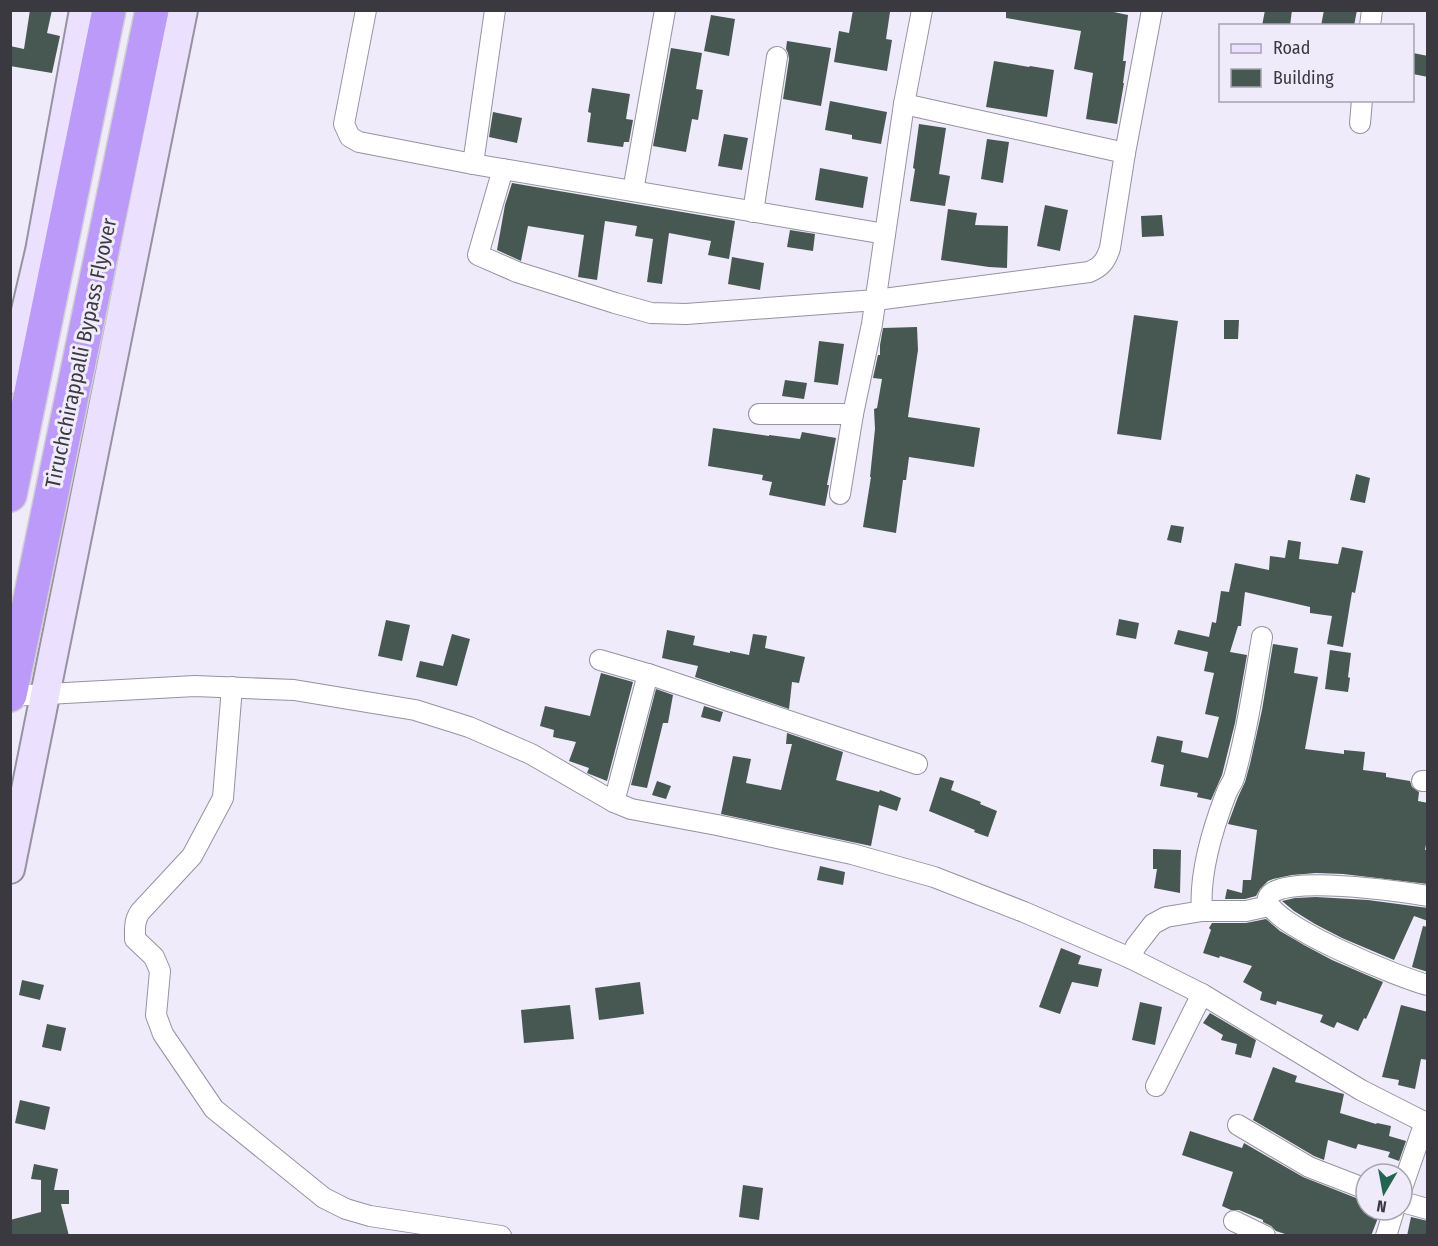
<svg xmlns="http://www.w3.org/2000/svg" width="1438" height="1246" viewBox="0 0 1438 1246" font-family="'Fira Sans Condensed',sans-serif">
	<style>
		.building { fill: #475751 }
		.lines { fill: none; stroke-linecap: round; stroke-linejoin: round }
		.street-casing { stroke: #9692a0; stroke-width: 22 }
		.secondary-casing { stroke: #9692a0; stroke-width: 32 }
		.highway-casing { stroke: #d0cfd1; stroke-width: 36 }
		.street { stroke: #fff; stroke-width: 20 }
		.secondary { stroke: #ebe1fe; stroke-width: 28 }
		.highway { stroke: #bb9afa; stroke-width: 33 }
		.labels { text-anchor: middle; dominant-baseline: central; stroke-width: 6; stroke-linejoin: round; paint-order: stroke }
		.street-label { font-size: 21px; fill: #3b3940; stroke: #efebfb }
	</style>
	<rect width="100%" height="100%" fill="#efebfb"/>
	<g class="building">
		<polygon points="30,10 52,10 47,33 60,36 52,73 10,66 10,46 24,49"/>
		<polygon points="853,10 890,12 886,39 892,40 887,71 834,62 839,31 849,33"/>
		<polygon points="1006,10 1104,10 1128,15 1123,61 1126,61 1123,83 1124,83 1117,124 1086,119 1093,73 1074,69 1081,31 1006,18"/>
		<polygon points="1265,10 1292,10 1290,26 1262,26"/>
		<polygon points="1324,10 1357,10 1354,26 1321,26"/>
		<polygon points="711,15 735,19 729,56 704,51"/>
		<polygon points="787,41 831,48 821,106 783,99 789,59 788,53 786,49"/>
		<polygon points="671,48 702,53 696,89 703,90 698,120 692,119 686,152 653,146"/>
		<polygon points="1413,53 1428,56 1428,77 1413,74"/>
		<polygon points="994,61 1029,67 1030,66 1054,70 1047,117 986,107"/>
		<polygon points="592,88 630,94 626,119 633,120 629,142 624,142 623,147 587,142 591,113 588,112"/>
		<polygon points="830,101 887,112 881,144 852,139 852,135 825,130"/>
		<polygon points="493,112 522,118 517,143 489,137"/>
		<polygon points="919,124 946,128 939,174 950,176 945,206 910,201 915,169 913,168"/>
		<polygon points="724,134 748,138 742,170 718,166"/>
		<polygon points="987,139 1009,142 1003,183 981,179"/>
		<polygon points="820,168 868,177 863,208 815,200"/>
		<polygon points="512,183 735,221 729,259 708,255 711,241 669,233 662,284 647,282 653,239 635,236 637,226 605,221 597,280 578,277 584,235 528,226 521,261 497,250 505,205"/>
		<polygon points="1045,205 1068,210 1060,251 1037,246"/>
		<polygon points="948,209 977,213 975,225 1008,226 1007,268 989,267 941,260"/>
		<polygon points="1162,215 1164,236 1142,237 1141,216"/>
		<polygon points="790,230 815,234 813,251 787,247"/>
		<polygon points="732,257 764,263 760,290 728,284"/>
		<polygon points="1134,315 1178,321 1161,440 1117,434"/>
		<polygon points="1224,320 1239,320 1238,339 1224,339"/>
		<polygon points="917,327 918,350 908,417 980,428 974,467 909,457 906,480 903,480 896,533 863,527 871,477 870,477 875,429 874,409 877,408 882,379 873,378 878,355 880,355 880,345 883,328"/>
		<polygon points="819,341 844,344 838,385 814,382"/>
		<polygon points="785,380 807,383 804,399 782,396"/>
		<polygon points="713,428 769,436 769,435 800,439 802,432 836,438 827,485 829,485 825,506 769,495 772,482 762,480 763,475 708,466"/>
		<polygon points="1356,474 1370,478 1365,503 1350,500"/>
		<polygon points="1171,525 1184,527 1181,543 1167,540"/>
		<polygon points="1288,540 1301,542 1299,559 1338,564 1342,547 1363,551 1355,593 1352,592 1343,647 1327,644 1332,616 1310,613 1310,607 1245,592 1241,626 1238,626 1230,652 1247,655 1235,723 1222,775 1211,800 1197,797 1198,793 1160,786 1164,765 1151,762 1157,736 1183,741 1181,752 1208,758 1219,717 1205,714 1214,673 1204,671 1208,652 1174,644 1178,630 1209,637 1212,622 1216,623 1221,591 1229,592 1235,563 1269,570 1270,556 1285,558"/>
		<polygon points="1119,619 1139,623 1136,639 1116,635"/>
		<polygon points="386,620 410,625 402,661 378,656"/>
		<polygon points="667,630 695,636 693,645 730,653 730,651 749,655 753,634 767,636 765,648 805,657 799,683 792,682 789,709 695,677 698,666 662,658"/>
		<polygon points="452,634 470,639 457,686 416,677 420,661 443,666"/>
		<polygon points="1273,644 1298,648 1294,673 1318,677 1305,749 1344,754 1344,750 1365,752 1363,770 1386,773 1386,777 1410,781 1412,787 1419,792 1418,801 1428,803 1428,834 1425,850 1428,850 1428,884 1343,874 1316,873 1292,875 1273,879 1268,881 1260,889 1256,896 1245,899 1225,899 1227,889 1242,893 1243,880 1251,880 1257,830 1228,824 1238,797 1245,782 1250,764 1262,710"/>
		<polygon points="1330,650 1351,653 1348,677 1350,678 1348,692 1325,689"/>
		<polygon points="601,673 633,682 607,781 587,773 589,768 569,761 576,742 553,737 554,730 540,726 545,706 590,716"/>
		<polygon points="656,689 673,695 668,723 663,723 647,788 631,785"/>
		<polygon points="704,706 723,712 720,722 701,717"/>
		<polygon points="787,733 843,752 836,780 879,792 880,790 901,798 897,811 879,805 871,846 721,814 733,756 751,759 746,783 781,790 792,744 786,744"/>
		<polygon points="940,777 954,781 951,790 981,802 980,804 997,811 988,837 974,832 975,830 929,811"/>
		<polygon points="657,781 671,786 666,799 652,795"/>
		<polygon points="1153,849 1181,850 1180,893 1154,888 1157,869 1153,869"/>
		<polygon points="820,866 845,872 843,885 817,880"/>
		<polygon points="1316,897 1368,900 1428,908 1428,921 1414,916 1394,960 1342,938 1315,924 1294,911 1282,901 1295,898"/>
		<polygon points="1266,919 1280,931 1304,945 1332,960 1383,982 1366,1019 1364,1018 1358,1031 1337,1022 1334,1028 1320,1022 1323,1015 1277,1001 1276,1005 1260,1000 1262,992 1243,982 1252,966 1220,956 1219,958 1203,953 1211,930 1209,928 1212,923 1246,923"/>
		<polygon points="1423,926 1428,927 1428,972 1412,967"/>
		<polygon points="1061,948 1081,956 1078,964 1102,969 1098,987 1072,982 1060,1014 1039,1007"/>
		<polygon points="22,980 44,985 40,1000 19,995"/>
		<polygon points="640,982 644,1014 599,1020 595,988"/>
		<polygon points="1140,1002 1162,1007 1155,1045 1132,1040"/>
		<polygon points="570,1005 574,1039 524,1043 521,1010"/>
		<polygon points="1401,1005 1428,1012 1428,1060 1421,1059 1415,1089 1398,1085 1399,1080 1382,1077"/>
		<polygon points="1210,1013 1256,1040 1251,1058 1235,1054 1237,1044 1221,1040 1223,1035 1203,1023"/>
		<polygon points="47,1024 66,1028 61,1051 42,1047"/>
		<polygon points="1273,1067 1297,1076 1295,1082 1344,1094 1340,1113 1376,1124 1377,1123 1391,1126 1389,1136 1406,1141 1399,1161 1388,1157 1390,1152 1358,1144 1356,1149 1328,1140 1324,1160 1314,1156 1253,1120"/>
		<polygon points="20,1100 50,1107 45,1130 15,1123"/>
		<polygon points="1190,1131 1242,1148 1244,1143 1303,1177 1356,1198 1366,1205 1366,1210 1381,1210 1371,1236 1291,1236 1276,1231 1271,1226 1263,1222 1263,1220 1239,1210 1231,1210 1222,1206 1233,1172 1182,1155"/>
		<polygon points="34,1164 58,1169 54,1190 69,1190 69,1204 61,1204 69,1236 10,1236 10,1220 41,1212 41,1180 31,1179"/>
		<polygon points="743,1185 763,1188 759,1220 739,1217"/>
		<polygon points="1411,1217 1428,1221 1428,1236 1407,1236"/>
	</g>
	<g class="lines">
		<defs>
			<g id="street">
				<polyline points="366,10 344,124 350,137 359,142 473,164 885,234"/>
				<polyline points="1370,26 1372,10"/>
				<polyline points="904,104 1125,153"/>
				<polyline points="1360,123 1362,100"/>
				<polyline points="473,164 495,10"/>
				<path d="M503 169 478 255 517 272 615 303 651 313 686 314 876 300 1089 272C1101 267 1106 261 1110 248L1125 153 1152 10"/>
				<polyline points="633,191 665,10"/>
				<polyline points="753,212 777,57"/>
				<polyline points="759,414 853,414"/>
				<polyline points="840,494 853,414 872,324 904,104 922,10"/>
				<polyline points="600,660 648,674 917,764"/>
				<path d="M232 687 223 798 192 856 140 912C134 921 135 929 135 939L154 957 160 971 156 1015 163 1034 214 1109 324 1198 346 1209 370 1216 501 1236"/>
				<polyline points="10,696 195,686 294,690 415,710 469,727 531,754 614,802 631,809 717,825 852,854 934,877 1024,912 1130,958 1202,994 1361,1090 1428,1124"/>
				<polyline points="1422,781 1428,781"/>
				<polyline points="614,802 648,674"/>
				<path d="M1428 896C1406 892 1275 873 1268 898 1261 922 1405 980 1428 985"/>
				<path d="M1202 911C1199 875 1213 828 1226 794 1228 788 1232 784 1234 778 1247 732 1254 684 1262 637"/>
				<polyline points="1130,958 1136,946 1153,924 1166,917 1202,911 1246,911 1269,906"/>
				<polyline points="1156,1086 1202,994"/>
				<polyline points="1238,1125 1309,1167 1366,1189"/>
				<polyline points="1402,1188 1425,1122"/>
				<polyline points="1402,1202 1428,1209"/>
				<polyline points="1234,1221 1265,1236"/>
				<polyline points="1386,1236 1394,1210"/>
			</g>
			<g id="secondary">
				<polyline points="10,379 40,251 84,10"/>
				<polyline points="10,869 183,10"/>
			</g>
			<g id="highway">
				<polyline points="10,495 109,10"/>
				<polyline points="10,695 152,10"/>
			</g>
		</defs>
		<use href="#street" class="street-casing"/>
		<use href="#secondary" class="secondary-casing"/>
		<use href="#highway" class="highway-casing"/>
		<use href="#street" class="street"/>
		<use href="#secondary" class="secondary"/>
		<use href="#highway" class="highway"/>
	</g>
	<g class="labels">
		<g class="street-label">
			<text transform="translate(81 353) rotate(-78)">Tiruchchirappalli Bypass Flyover</text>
		</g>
	</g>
	<rect width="1438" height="1246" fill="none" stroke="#3b3940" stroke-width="24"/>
	<rect x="1219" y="24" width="195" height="78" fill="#efebfb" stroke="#a7a4b0" stroke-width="1.5"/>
	<rect x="1231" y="44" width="30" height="9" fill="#ebe1fe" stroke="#a7a4b0" stroke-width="1.5"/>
	<text x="1273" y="54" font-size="18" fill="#3b3940">Road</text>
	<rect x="1231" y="69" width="30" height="18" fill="#475751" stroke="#a7a4b0" stroke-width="1.5"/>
	<text x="1273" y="84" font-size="18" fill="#3b3940">Building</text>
	<g transform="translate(1384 1192) rotate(190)"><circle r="28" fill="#efebfb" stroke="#a7a4b0" stroke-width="1.5"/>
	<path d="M0-4.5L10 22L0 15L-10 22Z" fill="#246451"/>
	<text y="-9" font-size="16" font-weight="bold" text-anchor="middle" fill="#3b3940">N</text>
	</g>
</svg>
